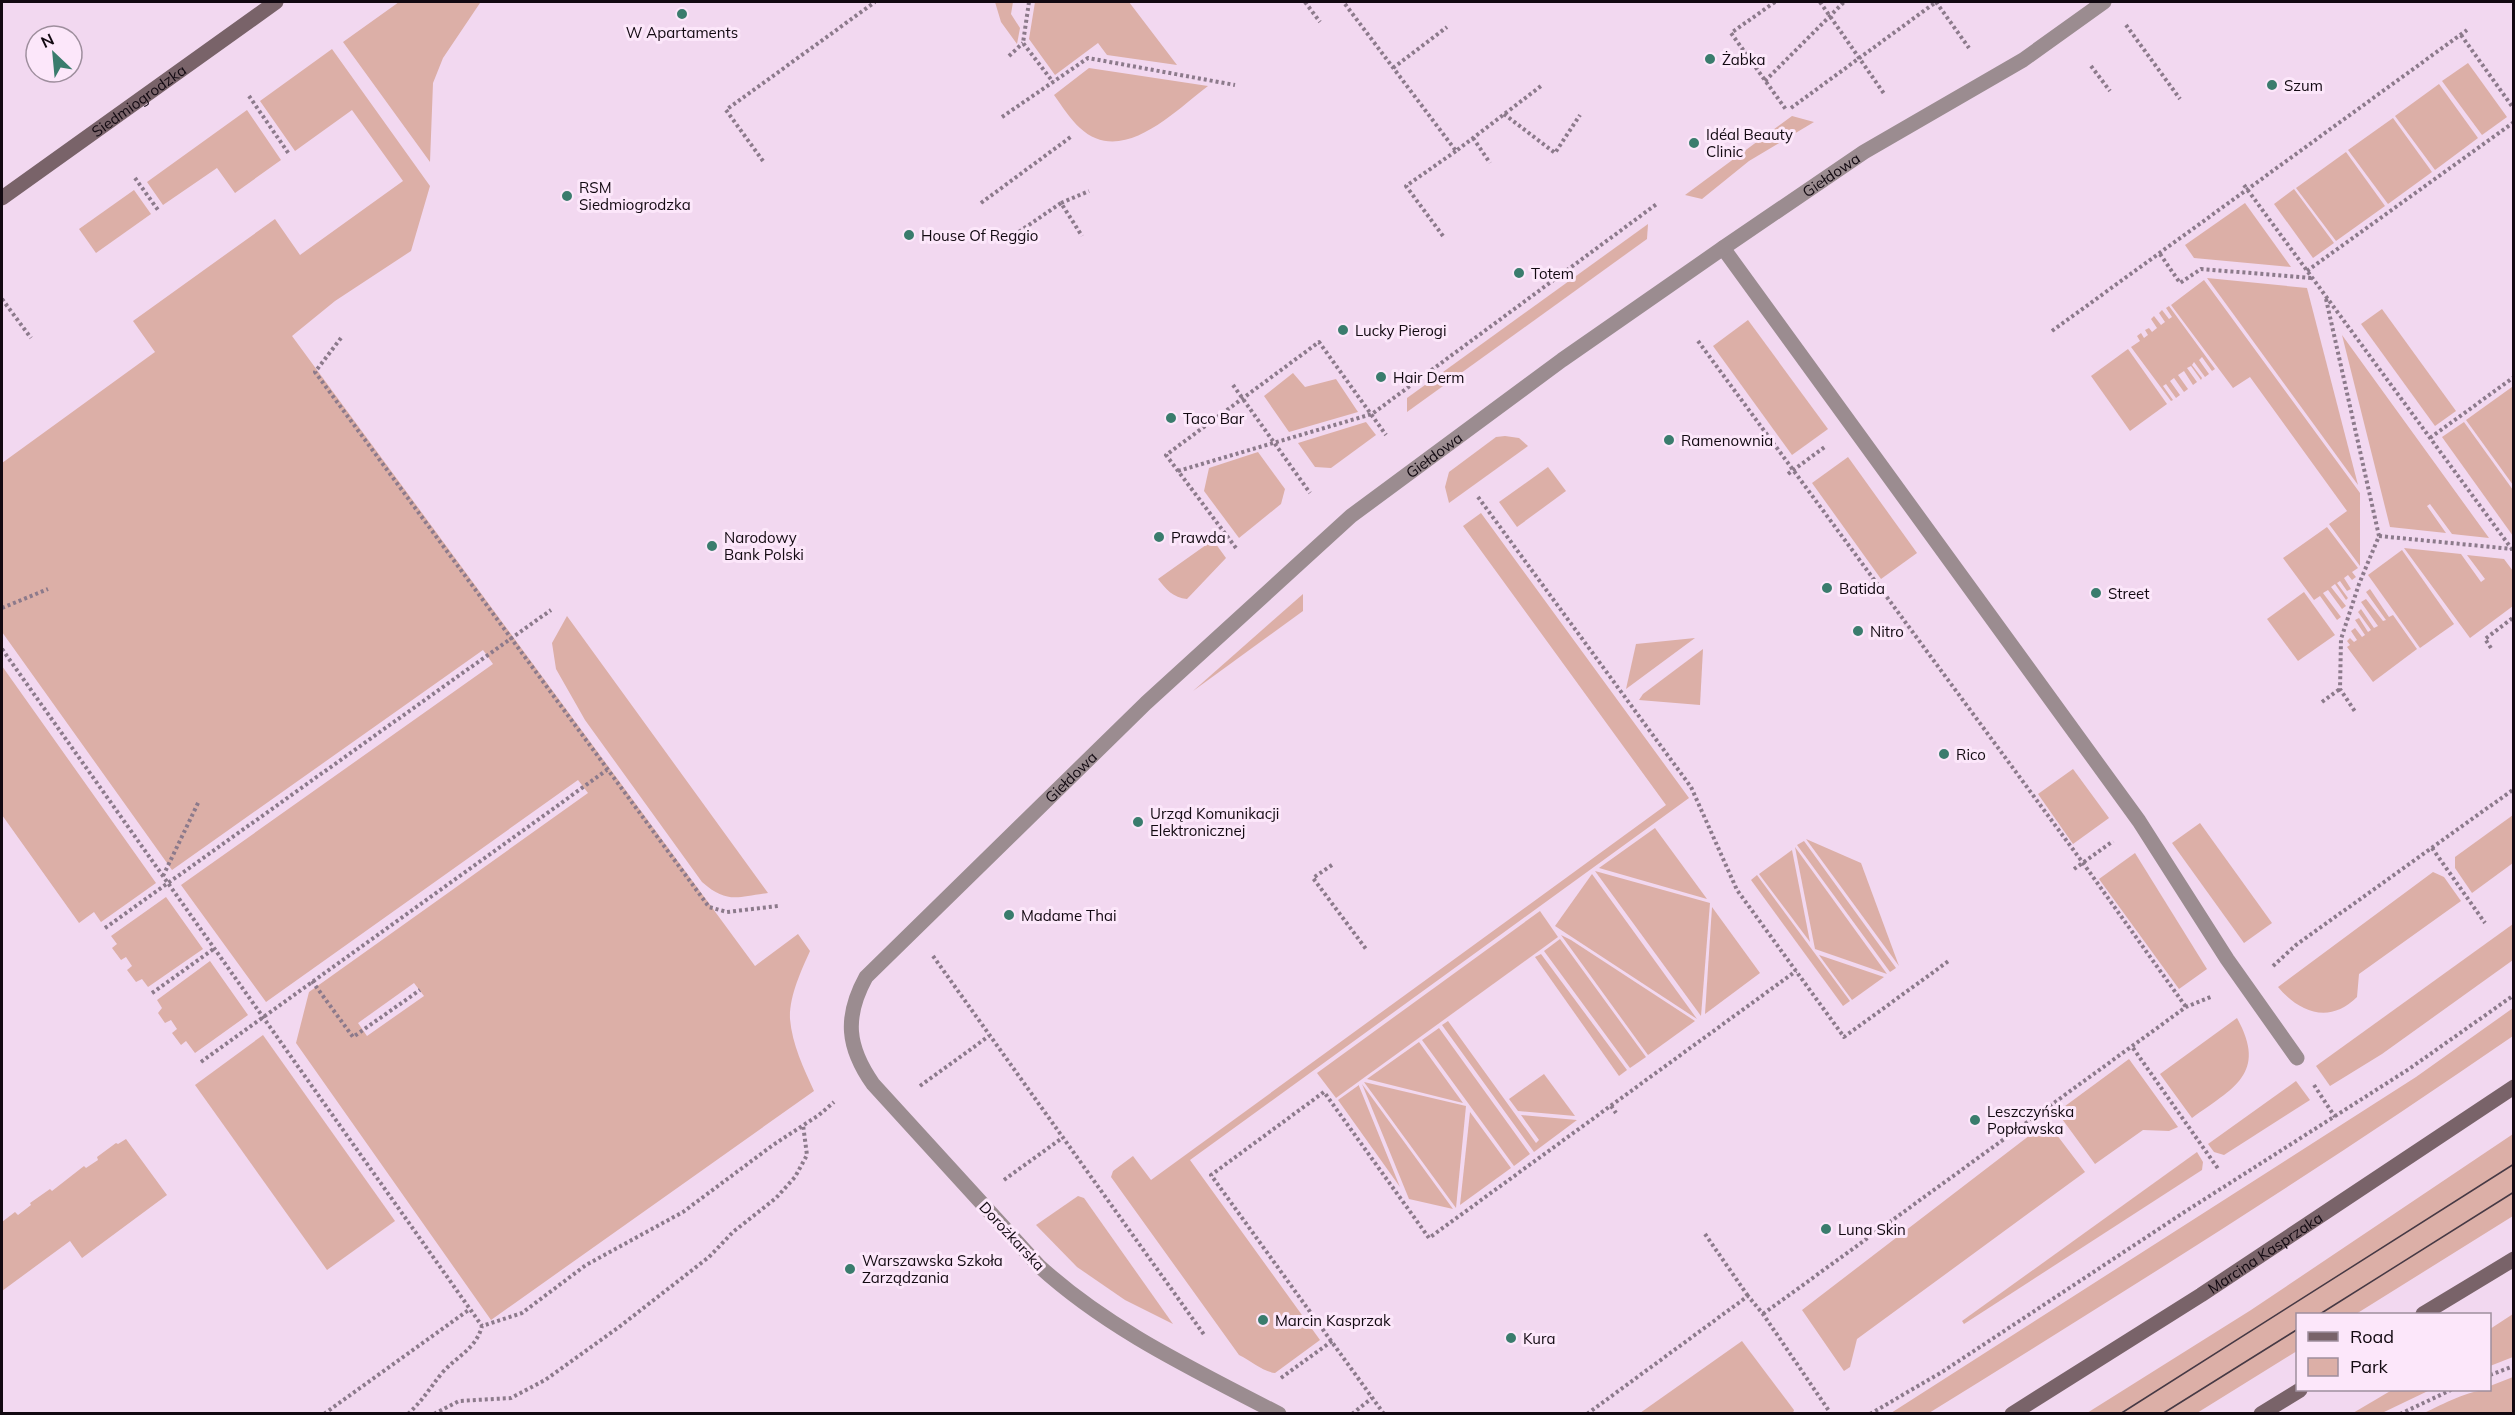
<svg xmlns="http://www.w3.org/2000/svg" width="2515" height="1415" viewBox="0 0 2515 1415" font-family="Mulish,sans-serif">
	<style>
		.green { fill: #dcafa7; fill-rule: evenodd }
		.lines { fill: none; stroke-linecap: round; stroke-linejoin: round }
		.path { stroke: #8c7a8b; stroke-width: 4; stroke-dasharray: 3 3; stroke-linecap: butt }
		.street { stroke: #9b8c90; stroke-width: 15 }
		.secondary { stroke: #796369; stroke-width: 15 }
		.tram { stroke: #463944; stroke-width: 1.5 }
		.poi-dot { fill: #3a7c6d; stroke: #fce7fa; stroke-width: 2 }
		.labels { text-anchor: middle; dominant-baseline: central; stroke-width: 6; stroke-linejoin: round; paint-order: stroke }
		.poi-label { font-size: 15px; fill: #120911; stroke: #fce7fa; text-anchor: start }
		.street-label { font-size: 15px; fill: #120911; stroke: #fce7fa }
	</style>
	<rect width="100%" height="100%" fill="#f2d8f0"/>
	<g class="green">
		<polygon points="399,2 480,3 443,58 433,83 430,162 343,42"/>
		<polygon points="995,2 1013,2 1011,14 1020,28 1017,44 1001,22"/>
		<polygon points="1035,2 1129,2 1177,65 1107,55 1098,43 1055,75 1029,39"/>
		<path d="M332 49 430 186 411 251 335 301 292 336 755 966 798 934 810 951C801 971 789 997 790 1019 792 1044 804 1069 814 1091L491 1320 296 1043 309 992 588 793 578 780 266 1002 181 885 493 664 483 650 172 870 2 632V463L155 352 133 321 275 219 300 255 403 181 352 110 295 151 260 101ZM414 983 424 996 367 1036 358 1023Z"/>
		<polygon points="2468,63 2507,117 2482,135 2442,81"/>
		<path d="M1089 68 1208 86C1175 111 1122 167 1080 128 1070 119 1062 106 1054 95Z"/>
		<polygon points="2439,84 2478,138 2435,170 2395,116"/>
		<polygon points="247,110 281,160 235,193 217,168 163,205 147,182"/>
		<polygon points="1792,116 1814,122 1749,161 1702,199 1685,195"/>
		<polygon points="2393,118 2432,172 2388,204 2348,150"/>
		<polygon points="2346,152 2385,206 2336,241 2296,188"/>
		<polygon points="2294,189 2334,243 2313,258 2274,204"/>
		<polygon points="134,190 151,214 96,253 79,229"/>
		<polygon points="2245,203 2291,267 2194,258 2185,245"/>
		<polygon points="1648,224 1647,239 1407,412 1407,398"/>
		<polygon points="2207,278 2307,288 2358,485"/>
		<polygon points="2204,280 2360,493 2360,566 2329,524 2347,511 2250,377 2233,388 2171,305"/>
		<polygon points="2169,306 2215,369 2212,371 2202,357 2199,360 2209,374 2205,377 2194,362 2192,365 2202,378 2201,380 2191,366 2187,368 2197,382 2193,385 2184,371 2178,375 2188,389 2184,392 2174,378 2170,381 2180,395 2176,398 2166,384 2163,386 2173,400 2171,401 2131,347 2140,341 2137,336 2141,333 2144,338 2148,335 2145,330 2149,328 2152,332 2157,328 2151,319 2154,316 2161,325 2165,322 2159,313 2162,310 2169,319 2172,317 2166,308"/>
		<polygon points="2382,309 2456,411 2435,426 2361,324"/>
		<polygon points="1748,320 1828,429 1792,455 1713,346"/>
		<polygon points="2342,335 2489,538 2452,534 2430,504 2427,506 2446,533 2390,527"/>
		<polygon points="2128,349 2167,404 2130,431 2091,376"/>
		<polygon points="1293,373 1305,387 1336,379 1358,412 1289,432 1264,396"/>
		<polygon points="2512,387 2514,388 2513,485 2466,420"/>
		<polygon points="1366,422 1376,435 1331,468 1315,467 1298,443"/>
		<polygon points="2464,422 2513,490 2513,536 2442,437"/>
		<polygon points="1505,436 1519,438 1528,446 1449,503 1445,487 1449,472 1496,437"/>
		<polygon points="1258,452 1285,489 1281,504 1239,538 1204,491 1209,468"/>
		<polygon points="1848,457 1917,553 1881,579 1812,483"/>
		<polygon points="1548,467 1566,491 1517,527 1499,502"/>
		<path d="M1481 513 1689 798 1190 1160 1320 1340 1275 1373C1261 1371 1252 1361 1239 1355L1111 1177 1113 1171 1133 1156 1151 1180 1666 805 1463 526Z"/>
		<polygon points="2327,527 2358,568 2352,572 2356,577 2352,580 2348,575 2344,578 2351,589 2347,591 2340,581 2337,583 2348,598 2346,600 2335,584 2331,587 2346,606 2342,609 2328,590 2323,593 2341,617 2337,620 2320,596 2314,600 2283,558"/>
		<path d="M1213 540 1226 558 1187 599C1173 598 1166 589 1158 579Z"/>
		<polygon points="2404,548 2461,554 2481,582 2485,579 2467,555 2504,559 2513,571 2513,606 2470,638"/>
		<polygon points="2402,550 2454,624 2420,648 2368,575"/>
		<polygon points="2370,589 2389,617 2393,615 2417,649 2373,682 2347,647 2350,645 2347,641 2350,638 2354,642 2357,640 2351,631 2355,628 2362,637 2365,635 2355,620 2359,618 2368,632 2371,630 2358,612 2361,609 2374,628 2378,626 2361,602 2366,599 2383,621 2386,620 2366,592"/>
		<polygon points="2304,592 2335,635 2298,661 2267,619"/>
		<polygon points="1303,594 1303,611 1193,691"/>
		<path d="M567 616 768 893C737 897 727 904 702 882L585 720 556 669 552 643Z"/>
		<polygon points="1695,638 1626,689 1636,644"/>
		<polygon points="1703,649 1700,705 1639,700 1643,694"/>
		<polygon points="2,666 156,883 101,922 94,912 79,923 2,815"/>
		<polygon points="2073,769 2109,818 2073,844 2038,794"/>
		<polygon points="2513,815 2513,863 2472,893 2455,868 2455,857"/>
		<polygon points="2200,823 2272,923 2244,943 2172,843"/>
		<polygon points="1655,828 1707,899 1599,868"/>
		<polygon points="1806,839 1861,863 1899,966"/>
		<polygon points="1804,841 1896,968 1890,972 1797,845"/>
		<polygon points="1795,847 1887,974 1815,949"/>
		<polygon points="1792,850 1810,942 1759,874"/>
		<polygon points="2135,853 2207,969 2179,989 2099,879"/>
		<polygon points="1595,871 1710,903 1701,1016"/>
		<path d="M2433 872 2444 877 2461 901 2359 974 2357 997C2330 1024 2300 1013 2278 987Z"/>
		<polygon points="1592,874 1697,1019 1555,926"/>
		<polygon points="1757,875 1850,1001 1843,1006 1751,880"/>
		<polygon points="166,897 203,949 148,987 142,979 136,982 127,970 132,966 126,957 121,960 112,948 117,944 111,936"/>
		<polygon points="1712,907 1760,973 1705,1014"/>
		<polygon points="1540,911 1558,937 1336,1098 1317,1073"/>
		<polygon points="2513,924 2513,960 2382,1054 2330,1086 2316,1066"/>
		<polygon points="1561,935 1571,940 1695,1021 1648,1055"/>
		<polygon points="1560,939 1646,1057 1630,1068 1544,951"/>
		<polygon points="1541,954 1627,1070 1619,1076 1535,957"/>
		<polygon points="1819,955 1884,977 1852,1000"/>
		<polygon points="210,961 248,1015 195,1053 186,1041 181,1045 172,1033 177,1029 171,1020 165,1023 158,1013 162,1008 157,1000"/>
		<path d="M2513 1008V1036C2322 1168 2126 1291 1929 1413H1891L2416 1077Z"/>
		<path d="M2237 1018C2268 1074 2233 1088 2192 1118L2160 1074Z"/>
		<polygon points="1448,1021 1536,1143 1539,1140 1521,1115 1577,1120 1534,1152 1442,1025"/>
		<polygon points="1439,1028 1530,1154 1514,1166 1422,1040"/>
		<polygon points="263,1035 395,1221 327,1270 195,1085"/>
		<polygon points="1419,1042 1463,1103 1367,1079"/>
		<polygon points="2129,1059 2178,1127 2169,1131 2143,1130 2095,1164 2057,1112"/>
		<polygon points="1544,1074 1575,1116 1518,1111 1509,1099"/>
		<polygon points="2296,1081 2310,1100 2224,1155 2214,1152 2208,1144"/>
		<polygon points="1364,1082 1466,1106 1456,1208"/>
		<polygon points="1362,1084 1453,1209 1409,1199"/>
		<polygon points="1359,1085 1359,1086 1400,1187 1338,1100"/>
		<polygon points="1470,1112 1511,1168 1460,1205"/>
		<polygon points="2047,1122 2085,1172 1857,1339 1850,1367 1844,1371 1802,1310"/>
		<polygon points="2513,1134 2513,1216 2356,1314 2298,1314 2297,1351 2197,1413 2087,1413 2251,1310"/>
		<polygon points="126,1139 167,1195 82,1258 70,1241 2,1291 2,1222 15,1212 18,1215 31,1205 30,1203 50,1189 52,1191 84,1166 86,1168 98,1160 97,1157 116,1143 118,1144"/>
		<polygon points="2197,1152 2203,1162 2202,1170 1964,1324 1962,1321"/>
		<polygon points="1078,1196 1084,1198 1173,1324 1125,1300 1077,1267 1036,1225"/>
		<polygon points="2513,1314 2513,1357 2490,1366 2490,1329"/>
		<polygon points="1742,1341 1794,1410 1793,1413 1640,1413"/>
		<path d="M2513 1377V1412L2510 1413H2424C2444 1404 2467 1390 2490 1390V1386Z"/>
		<polygon points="2392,1390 2430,1390 2382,1413 2353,1413"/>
	</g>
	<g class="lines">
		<g class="path">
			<polyline points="1029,2 1023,43 1053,82"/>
			<polyline points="1305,2 1320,22"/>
			<polyline points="1775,2 1731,33 1787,111"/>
			<polyline points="1820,2 1885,95"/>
			<polyline points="1936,2 1969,48"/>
			<polyline points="1345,4 1456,151 1541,86"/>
			<polyline points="2126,25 2180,99"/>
			<polyline points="2461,35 2514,109"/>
			<polyline points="1009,56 1023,43"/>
			<polyline points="2091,66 2110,91"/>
			<polyline points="1393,68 1447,27"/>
			<polyline points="1765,81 1844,2"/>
			<polyline points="249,96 289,154"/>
			<polyline points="1791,108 1936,2"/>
			<polyline points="1504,114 1555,153 1580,115"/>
			<polyline points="1002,117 1088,58 1235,85"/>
			<polyline points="1473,138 1490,163"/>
			<polyline points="763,161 726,110 875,2"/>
			<polyline points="135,178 158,210"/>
			<polyline points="2244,185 2514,552"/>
			<polyline points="981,203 1072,136"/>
			<polyline points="1061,203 1089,191"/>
			<polyline points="1443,236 1406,186 1456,151"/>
			<polyline points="1004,242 1061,203 1082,236"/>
			<polyline points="2160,254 2180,283 2201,269 2312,278"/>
			<polyline points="2307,271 2514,122"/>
			<polyline points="2,299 31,338"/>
			<polyline points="2326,299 2379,536 2359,584 2341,639 2340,689 2356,713"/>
			<polyline points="2052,331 2467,30"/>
			<polyline points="341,338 315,372 709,907 727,912 778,906"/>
			<polyline points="1698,341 2083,863 2186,1007"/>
			<polyline points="1233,385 1310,493"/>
			<polyline points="2430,438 2514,377"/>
			<polyline points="1178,471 1372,414 1658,203"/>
			<polyline points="1788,474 1826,446"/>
			<polyline points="1478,497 1691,787 1737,890 1844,1037 1950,960"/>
			<polyline points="2379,536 2512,549"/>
			<polyline points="1236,548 1166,455 1319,342 1386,435"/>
			<polyline points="2,608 48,589"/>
			<polyline points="2491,648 2485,639 2514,617"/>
			<polyline points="2,649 482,1326"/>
			<polyline points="2322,702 2340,689"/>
			<polyline points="2432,848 2485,923"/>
			<polyline points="1332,865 1313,878 1366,949"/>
			<polyline points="2074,869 2113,841"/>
			<polyline points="163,876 199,801"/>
			<polyline points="105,928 551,610"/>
			<polyline points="933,956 1205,1336"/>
			<polyline points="2273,966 2296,945 2514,789"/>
			<polyline points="312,981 353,1037 420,990"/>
			<polyline points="152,993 215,948"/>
			<polyline points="2133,1048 2219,1170"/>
			<polyline points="201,1062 607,770"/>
			<polyline points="2314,1085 2335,1117"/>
			<polyline points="920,1086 989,1036"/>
			<polyline points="1611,1106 1616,1113"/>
			<polyline points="1004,1180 1062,1138"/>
			<polyline points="1705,1234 1748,1296"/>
			<polyline points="1763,1314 2186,1007 2213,996"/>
			<polyline points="2490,1375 2514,1366"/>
			<polyline points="1281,1378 1332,1341"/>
			<polyline points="324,1414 470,1309"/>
			<path d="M408 1414C424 1399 429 1389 442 1373 457 1356 476 1349 482 1326L522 1313 586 1265 683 1212 773 1145 819 1115 834 1102"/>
			<polyline points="434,1414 459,1401 511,1398 545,1380 619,1327 709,1257 733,1232 776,1198 795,1177 807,1155 803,1125"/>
			<polyline points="1352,1414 1372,1398"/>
			<polyline points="1384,1414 1211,1175 1324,1092 1429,1238 1796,971"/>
			<polyline points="1587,1414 1748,1296 1763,1314 1829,1411"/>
			<polyline points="1870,1414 1942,1372 2186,1211 2409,1069 2514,995"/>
			<polyline points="2400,1414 2451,1390"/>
		</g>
		<g class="street">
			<polyline points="1723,248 2139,821 2227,959 2297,1058"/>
			<path id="s1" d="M1279 1414C1195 1370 1109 1330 1039 1266L873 1084C847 1047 844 1017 866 977L1146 703 1351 516 1562 360 1723 248 1864 152 2023 60 2104 2"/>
		</g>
		<g class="secondary">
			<path id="s2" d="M2 198 276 2"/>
			<polyline points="2423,1314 2514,1259"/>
			<path id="s3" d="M2012 1414 2201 1295 2514 1087"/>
			<polyline points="2261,1414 2300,1390"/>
		</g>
		<g class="tram">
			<polyline points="2320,1314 2514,1192"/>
			<polyline points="2120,1414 2514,1164"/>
			<polyline points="2162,1414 2298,1329"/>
		</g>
	</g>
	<g class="poi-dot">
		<circle cx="682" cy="14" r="6"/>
		<circle cx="1710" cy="59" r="6"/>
		<circle cx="2272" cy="85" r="6"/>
		<circle cx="1694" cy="143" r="6"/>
		<circle cx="567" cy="196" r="6"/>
		<circle cx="909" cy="235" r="6"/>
		<circle cx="1519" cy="273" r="6"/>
		<circle cx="1343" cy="330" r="6"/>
		<circle cx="1381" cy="377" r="6"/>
		<circle cx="1171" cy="418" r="6"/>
		<circle cx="1669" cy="440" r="6"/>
		<circle cx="1159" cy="537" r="6"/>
		<circle cx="712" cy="546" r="6"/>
		<circle cx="1827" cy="588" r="6"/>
		<circle cx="2096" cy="593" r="6"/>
		<circle cx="1858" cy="631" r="6"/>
		<circle cx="1944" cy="754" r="6"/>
		<circle cx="1138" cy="822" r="6"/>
		<circle cx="1009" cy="915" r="6"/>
		<circle cx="1975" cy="1120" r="6"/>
		<circle cx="1826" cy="1229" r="6"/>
		<circle cx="850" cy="1269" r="6"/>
		<circle cx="1263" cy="1320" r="6"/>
		<circle cx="1511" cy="1338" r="6"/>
	</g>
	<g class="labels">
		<g class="poi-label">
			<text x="682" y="32" text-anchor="middle">W Apartaments</text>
			<text x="1722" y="59">Żabka</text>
			<text x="2284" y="85">Szum</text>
			<text x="1706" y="134">Idéal Beauty<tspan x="1706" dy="17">Clinic</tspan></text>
			<text x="579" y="187">RSM<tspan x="579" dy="17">Siedmiogrodzka</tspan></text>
			<text x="921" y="235">House Of Reggio</text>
			<text x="1531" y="273">Totem</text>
			<text x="1355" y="330">Lucky Pierogi</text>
			<text x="1393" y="377">Hair Derm</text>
			<text x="1183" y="418">Taco Bar</text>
			<text x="1681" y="440">Ramenownia</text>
			<text x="724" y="537">Narodowy<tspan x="724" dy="17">Bank Polski</tspan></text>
			<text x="1171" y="537">Prawda</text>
			<text x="1839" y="588">Batida</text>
			<text x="2108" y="593">Street</text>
			<text x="1870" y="631">Nitro</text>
			<text x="1956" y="754">Rico</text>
			<text x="1150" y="813">Urząd Komunikacji<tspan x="1150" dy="17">Elektronicznej</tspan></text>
			<text x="1021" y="915">Madame Thai</text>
			<text x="1987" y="1111">Leszczyńska<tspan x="1987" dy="17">Popławska</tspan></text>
			<text x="1838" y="1229">Luna Skin</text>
			<text x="862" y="1260">Warszawska Szkoła<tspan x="862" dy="17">Zarządzania</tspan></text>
			<text x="1275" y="1320">Marcin Kasprzak</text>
			<text x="1523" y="1338">Kura</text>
		</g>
		<g class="street-label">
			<text stroke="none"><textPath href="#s2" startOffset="168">Siedmiogrodzka</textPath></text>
			<text stroke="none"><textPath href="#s1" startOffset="1902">Giełdowa</textPath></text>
			<text stroke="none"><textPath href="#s1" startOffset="1416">Giełdowa</textPath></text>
			<text stroke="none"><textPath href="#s1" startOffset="930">Giełdowa</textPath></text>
			<text transform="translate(1012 1236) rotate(47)">Dorożkarska</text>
			<text stroke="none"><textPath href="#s3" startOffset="300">Marcina Kasprzaka</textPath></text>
		</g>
	</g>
	<rect width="2515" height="1415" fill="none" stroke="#120911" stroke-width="6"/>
	<rect x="2296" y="1313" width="195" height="78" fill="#fce7fa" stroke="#9e8e9d" stroke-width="1.5"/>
	<rect x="2308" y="1332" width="30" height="9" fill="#796369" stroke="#9e8e9d" stroke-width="1.5"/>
	<text x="2350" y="1343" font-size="18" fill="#120911">Road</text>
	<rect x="2308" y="1358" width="30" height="18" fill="#dcafa7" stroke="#9e8e9d" stroke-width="1.5"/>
	<text x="2350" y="1373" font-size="18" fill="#120911">Park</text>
	<g transform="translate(54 54) rotate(334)"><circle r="28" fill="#fce7fa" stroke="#9e8e9d" stroke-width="1.5"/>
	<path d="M0-4.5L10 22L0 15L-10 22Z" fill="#3a7c6d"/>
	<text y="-9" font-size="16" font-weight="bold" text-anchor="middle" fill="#120911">N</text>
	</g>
</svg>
